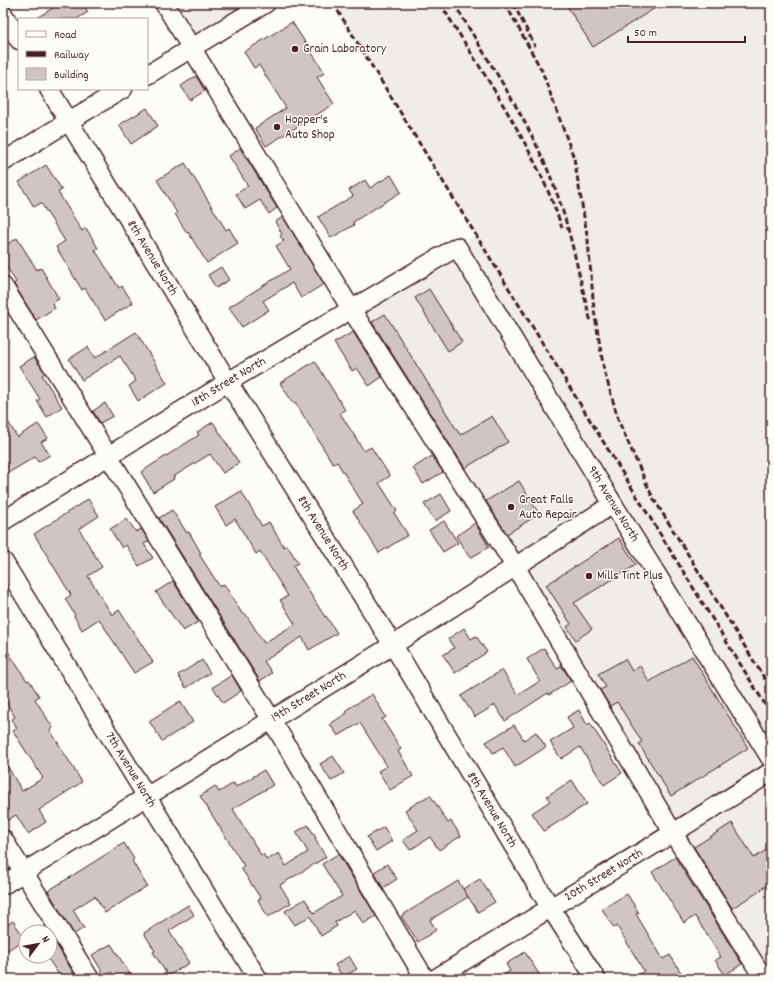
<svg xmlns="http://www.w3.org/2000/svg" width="774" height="982" viewBox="0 0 774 982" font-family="Dekko,sans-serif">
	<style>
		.built { fill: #f0ece8 }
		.building { fill: #d0c5c4; stroke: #4a1f2b }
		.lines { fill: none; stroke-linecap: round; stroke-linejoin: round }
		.minor-casing { stroke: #4a1f2b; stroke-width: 21 }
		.minor { stroke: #fdfcf7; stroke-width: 18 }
		.rail { stroke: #4a1f2b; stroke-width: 3; stroke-dasharray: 6 3; stroke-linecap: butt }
		.poi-dot { fill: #4a1f2b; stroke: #fdfcf7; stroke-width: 1.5 }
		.labels { text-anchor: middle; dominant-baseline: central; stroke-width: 3; stroke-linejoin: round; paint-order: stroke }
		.poi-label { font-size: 13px; fill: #4a1f2b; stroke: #fdfcf7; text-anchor: start }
		.street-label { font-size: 13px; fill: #4a1f2b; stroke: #fdfcf7 }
	</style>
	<rect width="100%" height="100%" fill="#fdfcf7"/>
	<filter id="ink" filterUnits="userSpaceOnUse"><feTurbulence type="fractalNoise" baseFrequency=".025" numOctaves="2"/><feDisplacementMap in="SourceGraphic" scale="8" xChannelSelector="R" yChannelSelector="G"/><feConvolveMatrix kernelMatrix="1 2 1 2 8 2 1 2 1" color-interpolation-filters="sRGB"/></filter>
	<g filter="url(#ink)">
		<g class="built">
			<polygon points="164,3 266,3 192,49"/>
			<polygon points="333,3 771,3 771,979 351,309 476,235"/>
		</g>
		<g class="building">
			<polygon points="61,3 82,3 88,12 77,19 35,19"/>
			<polygon points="565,3 663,3 593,47"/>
			<polygon points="292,22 325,73 317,77 334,104 266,146 255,128 286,108 259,65 254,68 244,52"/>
			<polygon points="196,76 205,91 190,100 181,86"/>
			<polygon points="147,108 158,126 131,144 119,125"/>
			<polygon points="240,148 277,208 269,214 260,200 245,209 236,194 248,186 229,156"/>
			<polygon points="185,163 226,230 229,228 238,243 207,263 188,232 187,233 175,214 177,213 157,180"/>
			<polygon points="46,165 62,190 58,192 82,231 86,228 98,248 95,250 119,288 122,286 133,303 105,320 85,288 82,290 56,247 65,241 41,203 34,207 19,182"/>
			<polygon points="391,175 401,192 353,222 354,225 331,238 318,217 353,196 349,190 365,180 370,188"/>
			<polygon points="283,217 324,284 301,298 292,283 263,301 269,310 242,327 229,307 290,269 276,246 284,241 280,236 282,234 275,222"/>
			<polygon points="17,238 37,270 41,268 59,299 52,303 55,308 36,320 14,284 16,282 3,261 3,247"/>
			<polygon points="221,267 229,280 216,288 208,275"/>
			<polygon points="429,289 462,342 448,351 415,298"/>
			<polygon points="385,314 460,435 492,416 508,442 465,468 372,322"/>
			<polygon points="136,332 167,383 138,401 129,386 136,381 120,356 82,380 69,359 88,347 95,358"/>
			<polygon points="353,332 382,377 369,386 357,368 352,371 334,343"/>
			<polygon points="34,357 45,373 42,375 62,407 47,417 37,401 40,399 19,366"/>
			<polygon points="315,361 345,410 340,413 364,451 371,447 390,476 379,483 397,511 394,513 408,535 379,553 353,511 363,504 337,462 333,464 295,402 293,403 280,383"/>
			<polygon points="105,403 113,416 100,423 93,411"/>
			<polygon points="3,413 17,437 38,424 48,438 41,442 50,455 38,462 35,457 3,476"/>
			<polygon points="213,422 239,463 223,473 210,454 173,477 174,479 153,492 141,472 199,435 197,432"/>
			<polygon points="432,456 443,472 423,484 413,468"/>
			<polygon points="519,481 539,514 507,534 486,501"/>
			<polygon points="241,491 262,526 269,522 284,547 287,545 298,563 293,566 325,617 326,616 337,633 309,650 302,637 264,661 272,673 260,681 159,518 172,510 187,533 189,532 201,553 199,554 220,587 224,584 243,615 245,613 264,643 295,624 280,600 288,596 260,551 256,554 235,519 226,525 215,507"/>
			<polygon points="441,494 451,511 435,521 424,504"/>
			<polygon points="88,499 99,516 79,529 102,567 88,576 112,615 119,610 153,662 134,673 99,619 82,630 74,616 75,615 65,599 71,595 34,534"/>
			<polygon points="127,519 136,532 141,529 149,541 144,544 153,558 139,566 126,545 122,548 110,529"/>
			<polygon points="444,521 458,543 443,552 429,530"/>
			<polygon points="475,523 489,547 470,558 456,536"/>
			<polygon points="619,538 636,565 574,603 592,629 576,640 567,627 571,624 546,585"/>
			<polygon points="173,581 198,622 183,631 156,592"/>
			<polygon points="464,628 471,639 476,636 487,652 455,673 443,655 454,648 448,639"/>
			<polygon points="3,644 27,681 29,680 39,696 35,699 53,728 50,730 82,782 39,810 46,822 28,834 16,815 3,823 3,759 22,791 43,778 13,731 17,728 12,719 15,717 3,697"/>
			<polygon points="544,648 557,669 562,666 571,681 549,695 548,693 505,721 495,705 475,717 461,696 502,670 518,695 540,681 527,659"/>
			<polygon points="692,656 748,748 671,796 639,744 642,742 617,702 610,706 600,690 606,687 598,674 625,659 632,671 640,666 649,682"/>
			<polygon points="202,660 210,673 186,688 178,675"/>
			<polygon points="232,675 241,691 223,703 213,687"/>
			<polygon points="372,694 386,717 382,719 401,749 398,751 413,776 390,790 378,771 387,766 360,723 338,736 330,724 347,713 346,710"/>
			<polygon points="180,701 193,722 162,741 149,721"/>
			<polygon points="579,710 587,725 590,723 622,773 604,785 580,747 561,759 550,742 573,728 567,717"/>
			<polygon points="514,725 524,740 536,732 546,747 515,767 503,747 493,753 486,742"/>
			<polygon points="333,756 344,773 331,781 320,764"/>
			<polygon points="264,770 273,785 233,809 261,855 263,854 267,860 279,853 286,866 308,852 296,832 308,825 316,838 315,839 326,857 280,885 291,903 268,917 258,900 261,899 241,868 244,866 200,796 215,786 219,792 234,783 236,787"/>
			<polygon points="572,780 587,804 544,831 532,813 550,801 547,796"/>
			<polygon points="430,795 448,823 451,821 461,836 439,850 430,837 410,850 403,840 418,830 405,810"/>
			<polygon points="732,823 754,858 771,847 771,883 761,889 762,890 732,908 694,847"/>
			<polygon points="384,827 392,841 376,851 367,837"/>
			<polygon points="124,843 134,859 132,861 147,886 105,913 95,896 73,910 84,928 74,934 48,891"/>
			<polygon points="338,854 376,916 363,924 355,910 335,922 337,926 321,936 310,916 295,925 285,911 305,899 314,913 342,896 322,864"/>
			<polygon points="675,857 742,964 725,975 715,960 721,957 695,916 684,923 652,872"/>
			<polygon points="387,864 397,879 383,888 374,872"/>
			<polygon points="480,879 495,902 478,912 463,889"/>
			<polygon points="458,881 468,897 430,920 436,930 418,942 401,916"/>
			<polygon points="627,894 639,913 636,914 663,959 670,955 685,979 631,979 644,971 617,926 614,928 602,909"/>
			<polygon points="188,905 194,915 169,931 189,963 168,976 153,952 155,951 144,933"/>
			<polygon points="13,921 25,939 3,953 3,927"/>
			<polygon points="56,944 77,979 62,979 46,956 50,956 50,948"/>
			<polygon points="111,944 133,979 115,979 111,972 105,976 92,955"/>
			<polygon points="525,952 542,979 497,979 510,971 506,964"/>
			<polygon points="349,956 357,969 343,977 335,965"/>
		</g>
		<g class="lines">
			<defs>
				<g id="minor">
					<polyline points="164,3 351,309 515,566 673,833 764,979"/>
					<polyline points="3,14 19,40"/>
					<polyline points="147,75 266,3"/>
					<path id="s1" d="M49 89 228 382 393 645 550 907 596 979"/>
					<polyline points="3,162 69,121 123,89"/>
					<polyline points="3,286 271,719 425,979"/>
					<path id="s2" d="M3 521 228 382 457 247 613 504 771 759"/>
					<path id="s3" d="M3 561 258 979"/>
					<polyline points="3,839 90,979"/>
					<path id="s4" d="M3 885 393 645 613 504"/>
					<path id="s5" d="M435 979C547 909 660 842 771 772"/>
				</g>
			</defs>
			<use href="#minor" class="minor-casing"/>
			<use href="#minor" class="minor"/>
			<g class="rail">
				<polyline points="333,3 771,714"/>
				<path d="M440 3C483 74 536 148 562 228"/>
				<path d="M454 3C487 60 527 117 551 178 570 224 578 274 591 322"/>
				<polyline points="505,3 542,71 574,158 588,240 594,310 604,370 619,422 652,496 771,689"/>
				<polyline points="513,3 535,46"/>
			</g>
		</g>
	</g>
	<g class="poi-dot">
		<circle cx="295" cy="49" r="4"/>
		<circle cx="277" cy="127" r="4"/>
		<circle cx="511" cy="507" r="4"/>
		<circle cx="589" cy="576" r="4"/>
	</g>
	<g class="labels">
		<g class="poi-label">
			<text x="303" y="49">Grain Laboratory</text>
			<text x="285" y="120">Hopper's<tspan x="285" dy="15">Auto Shop</tspan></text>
			<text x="519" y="500">Great Falls<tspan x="519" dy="15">Auto Repair</tspan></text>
			<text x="597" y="576">Mills Tint Plus</text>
		</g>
		<g class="street-label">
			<text stroke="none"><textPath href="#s1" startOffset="198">8th Avenue North</textPath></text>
			<text stroke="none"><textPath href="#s2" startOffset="265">18th Street North</textPath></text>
			<text stroke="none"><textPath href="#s2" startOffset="831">9th Avenue North</textPath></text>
			<text stroke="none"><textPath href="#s1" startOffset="522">8th Avenue North</textPath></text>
			<text stroke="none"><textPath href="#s4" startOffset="359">19th Street North</textPath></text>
			<text stroke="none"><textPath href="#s3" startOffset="245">7th Avenue North</textPath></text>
			<text stroke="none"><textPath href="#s1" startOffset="846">8th Avenue North</textPath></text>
			<text stroke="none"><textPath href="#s5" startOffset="198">20th Street North</textPath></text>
		</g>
	</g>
	<rect width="774" height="982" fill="none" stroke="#fdfcf7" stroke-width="16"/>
	<rect x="8" y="8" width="758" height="966" fill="none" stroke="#4a1f2b" stroke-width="1.5" filter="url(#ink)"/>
	<rect x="18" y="18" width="130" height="72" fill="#fdfcf7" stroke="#b5a4a5"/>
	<rect x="26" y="31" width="20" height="6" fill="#fdfcf7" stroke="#b5a4a5"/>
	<text x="54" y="38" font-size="12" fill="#4a1f2b">Road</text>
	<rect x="26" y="51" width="20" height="6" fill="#4a1f2b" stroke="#b5a4a5"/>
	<text x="54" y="58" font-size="12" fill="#4a1f2b">Railway</text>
	<rect x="26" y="68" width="20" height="12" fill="#d0c5c4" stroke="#b5a4a5"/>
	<text x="54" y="78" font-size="12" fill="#4a1f2b">Building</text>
	<g transform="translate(38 944) rotate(58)"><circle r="19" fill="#fdfcf7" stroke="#b5a4a5"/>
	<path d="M0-3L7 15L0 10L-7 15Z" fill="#4a1f2b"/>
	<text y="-6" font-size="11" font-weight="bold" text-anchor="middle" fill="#4a1f2b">N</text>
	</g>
	<path d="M628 36v6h117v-6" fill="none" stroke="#4a1f2b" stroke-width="2"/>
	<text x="634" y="36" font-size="12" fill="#4a1f2b" stroke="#fdfcf7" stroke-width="3" paint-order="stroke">50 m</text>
</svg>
